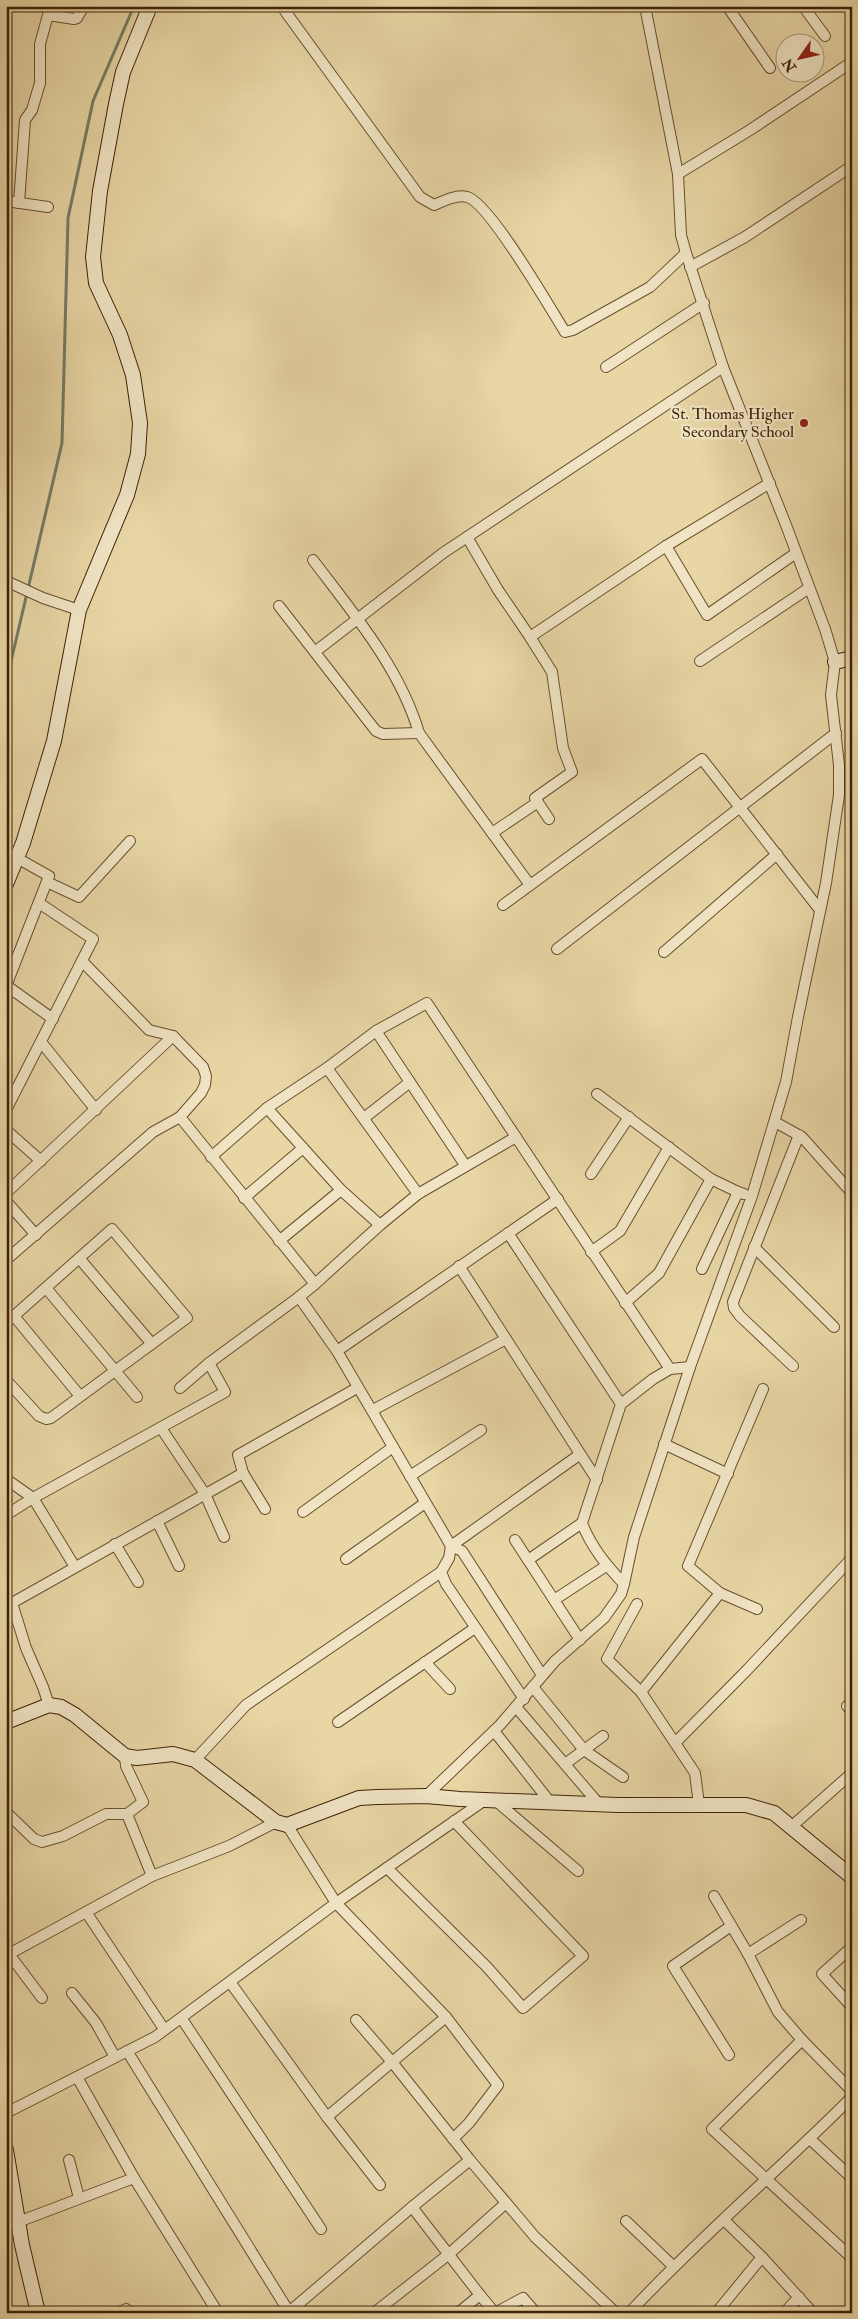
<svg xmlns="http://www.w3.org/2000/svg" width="858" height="2319" viewBox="0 0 858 2319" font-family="'IM FELL Double Pica',serif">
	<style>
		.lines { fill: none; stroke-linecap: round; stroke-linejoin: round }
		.stream { stroke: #747d67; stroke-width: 3 }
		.street-casing { stroke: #694f2f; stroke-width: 12 }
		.secondary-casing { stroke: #3f2208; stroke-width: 16 }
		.street { stroke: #f0e4c4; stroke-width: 10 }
		.secondary { stroke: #f0e4c4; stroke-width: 14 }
		.poi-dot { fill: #8f2418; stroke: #f0e4c4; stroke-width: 2 }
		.labels { text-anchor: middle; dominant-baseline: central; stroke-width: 4.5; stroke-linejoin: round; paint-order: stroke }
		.poi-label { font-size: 16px; fill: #3f2208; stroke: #f0e4c4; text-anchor: end }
	</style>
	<rect width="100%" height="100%" fill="#e8d6a5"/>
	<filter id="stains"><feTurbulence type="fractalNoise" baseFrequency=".004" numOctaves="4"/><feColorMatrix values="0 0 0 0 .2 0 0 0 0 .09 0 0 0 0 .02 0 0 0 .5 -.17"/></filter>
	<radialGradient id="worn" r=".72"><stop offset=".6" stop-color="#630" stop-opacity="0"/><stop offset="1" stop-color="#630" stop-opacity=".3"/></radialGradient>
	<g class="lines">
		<polyline class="stream" points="6,683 62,443 68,218 93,101 134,6"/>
		<defs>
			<g id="street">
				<path d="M286 6 285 11 420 197 434 205C443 201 457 194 467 197 489 202 550 308 565 332L573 330 650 287 686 253"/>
				<polyline points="727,6 770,68"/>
				<polyline points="803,6 825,36"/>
				<polyline points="678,174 750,130 852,62"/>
				<polyline points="6,201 48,207"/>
				<polyline points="19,203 25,120 32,110 40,83 40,44 48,15 74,19 77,18 84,6"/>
				<polyline points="690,267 745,237 852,166"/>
				<polyline points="606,367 704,303"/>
				<polyline points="467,537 498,590 530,637"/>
				<polyline points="666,546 707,615 796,553"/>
				<path d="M313 560C353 613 400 668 419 733L530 885"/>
				<polyline points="6,581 43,598 79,610"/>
				<polyline points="279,606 376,731 383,734 419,733"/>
				<polyline points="316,651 443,553 723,367"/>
				<polyline points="700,661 809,588"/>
				<polyline points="549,819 535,798 572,772 563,748 552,672 530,637 666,546 770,483"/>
				<polyline points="492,833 538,802"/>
				<polyline points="47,882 79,897 130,841"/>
				<polyline points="503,905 702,759 820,910"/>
				<polyline points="557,949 836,733"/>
				<polyline points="664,952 777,854"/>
				<polyline points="82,961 149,1030 173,1036 203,1067 206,1076 205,1085 201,1093 180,1117"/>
				<polyline points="6,986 49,876 17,858"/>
				<polyline points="7,986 53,1019"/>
				<polyline points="376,1031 465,1165"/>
				<polyline points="41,1042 96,1110"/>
				<polyline points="327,1068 418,1194"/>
				<polyline points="597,1094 711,1179 738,1192"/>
				<polyline points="267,1108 341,1190 380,1225"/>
				<polyline points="6,1110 93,939 39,903"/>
				<polyline points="364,1118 410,1082"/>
				<polyline points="775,1122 802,1137 852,1193"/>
				<polyline points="6,1130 41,1161"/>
				<polyline points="211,1157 267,1108 327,1068 376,1031 427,1003 670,1369"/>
				<polyline points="591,1174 629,1117"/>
				<polyline points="6,1193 173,1036"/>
				<polyline points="244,1198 303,1148"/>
				<polyline points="6,1201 36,1235"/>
				<polyline points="508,1233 621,1404"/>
				<polyline points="279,1241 341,1190"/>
				<polyline points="754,1247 834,1327"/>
				<polyline points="591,1252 620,1231 669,1147"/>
				<polyline points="79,1258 152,1344"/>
				<polyline points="6,1260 153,1132 180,1117 315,1284 299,1297 337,1351 451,1546 462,1551 542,1675"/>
				<polyline points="459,1266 597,1480"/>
				<polyline points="702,1269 738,1192 744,1194"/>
				<polyline points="315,1284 380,1225 418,1194 516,1137"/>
				<polyline points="46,1288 137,1397"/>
				<polyline points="625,1303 659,1273 711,1179"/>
				<polyline points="14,1316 80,1396"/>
				<polyline points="6,1323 112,1229 187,1318 51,1418 46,1419 39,1416 6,1380"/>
				<polyline points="337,1351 558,1199"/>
				<polyline points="793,1366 740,1316 734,1308 733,1302 799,1135"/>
				<polyline points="180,1388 209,1363 299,1297"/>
				<polyline points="373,1410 506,1339"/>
				<polyline points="161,1428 205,1494 224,1537"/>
				<polyline points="664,1444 728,1474"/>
				<polyline points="410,1476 481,1430"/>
				<polyline points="6,1479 33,1498 225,1392 209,1363"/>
				<polyline points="265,1509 243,1473 238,1455 357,1388"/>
				<polyline points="303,1512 393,1447"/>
				<polyline points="6,1515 33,1498 75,1567"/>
				<polyline points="157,1521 179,1566"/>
				<polyline points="515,1540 580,1640"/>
				<polyline points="115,1544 138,1582"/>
				<polyline points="346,1559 425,1503"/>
				<polyline points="528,1560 582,1523"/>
				<polyline points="624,1584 634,1537 690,1367 752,1196 786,1082 798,1017 826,883 839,795 839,765 831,695 835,662 825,629 786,525 723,367 686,253 681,235 678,174 645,6"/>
				<polyline points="720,1593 757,1609"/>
				<polyline points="554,1600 606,1566"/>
				<polyline points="637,1604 607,1659 641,1692 695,1773 699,1805"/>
				<polyline points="425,1662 450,1689"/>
				<polyline points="533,1687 584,1750 623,1777"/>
				<polyline points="641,1692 720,1593 688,1566 763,1389"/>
				<polyline points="524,1699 446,1584 441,1572 449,1558 451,1546 579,1455"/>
				<polyline points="49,1705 43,1687 26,1648 12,1603 243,1473"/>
				<polyline points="847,1706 852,1711"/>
				<polyline points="516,1707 598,1803"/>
				<polyline points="338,1722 475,1628"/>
				<polyline points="494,1731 550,1802"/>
				<polyline points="675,1743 748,1669 852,1558"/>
				<polyline points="125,1756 126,1766 143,1802 127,1814 152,1876"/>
				<polyline points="195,1760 246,1705 441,1572"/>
				<polyline points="565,1764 603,1736"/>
				<path d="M426 1796 500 1725 555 1661 604 1618 621 1594 624 1584C607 1566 591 1547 582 1523L621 1404 653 1379 670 1369 690 1367"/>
				<polyline points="485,1800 336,1903 446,2017 392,2062 470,2160 412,2207 480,2295 495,2313 523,2298 536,2313"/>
				<polyline points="496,1801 578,1871"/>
				<polyline points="6,1812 34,1839 42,1842 63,1836 106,1814 127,1814"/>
				<polyline points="791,1827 852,1773"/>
				<polyline points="387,1868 487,1967 523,2008 583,1956 454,1821"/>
				<polyline points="714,1896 748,1954"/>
				<polyline points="86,1912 164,2029"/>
				<polyline points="801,1920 748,1954 778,2012 802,2040 852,2091"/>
				<polyline points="852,1947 822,1974 852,2007"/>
				<polyline points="6,1952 9,1954 152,1876 229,1846 276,1822"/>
				<polyline points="9,1954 42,1998"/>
				<polyline points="230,1982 327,2117 380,2185"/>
				<polyline points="72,1993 96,2023 115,2057"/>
				<polyline points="446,2017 498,2085 469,2123 453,2139"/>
				<polyline points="182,2019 321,2229"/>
				<polyline points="802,2040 712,2129 852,2258"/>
				<polyline points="127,2051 289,2312 412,2207"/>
				<polyline points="729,2055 673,1966 731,1926"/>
				<polyline points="77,2077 134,2178 218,2313"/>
				<polyline points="6,2113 155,2037 336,1903 287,1825"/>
				<polyline points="327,2117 392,2062 356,2020"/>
				<polyline points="810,2139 852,2178"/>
				<polyline points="69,2160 79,2198"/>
				<polyline points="470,2160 535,2237 616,2313"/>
				<polyline points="724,2220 762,2257 813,2313"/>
				<polyline points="626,2221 673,2266"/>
				<polyline points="18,2222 134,2178"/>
				<polyline points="118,2313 126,2309 131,2313"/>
				<polyline points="374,2313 449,2254 506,2203"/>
				<polyline points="458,2313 480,2295"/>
				<path d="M629 2313C700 2237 779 2170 852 2097"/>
				<polyline points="716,2313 762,2257"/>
				<polyline points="784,2313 799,2297"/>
			</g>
			<g id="secondary">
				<polyline points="835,662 852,658"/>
				<polyline points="6,884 23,843 54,741 79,610 127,495 138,454 140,423 133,375 120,335 96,283 93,257 100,191 116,104 123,72 150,6"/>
				<polyline points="6,1722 49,1705 61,1707 75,1715 125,1756 137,1758 173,1754 195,1760 276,1822 287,1825 359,1798 377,1797 426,1796 460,1799 618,1805 746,1805 774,1813 852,1877"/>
				<polyline points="6,2150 22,2245 38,2313"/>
			</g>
		</defs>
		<use href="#street" class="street-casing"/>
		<use href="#secondary" class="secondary-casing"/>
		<use href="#street" class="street"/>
		<use href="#secondary" class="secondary"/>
	</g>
	<circle class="poi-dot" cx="804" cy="423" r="5"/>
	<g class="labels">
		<g class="poi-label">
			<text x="794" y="414">St. Thomas Higher<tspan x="794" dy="18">Secondary School</tspan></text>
		</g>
	</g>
	<rect width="858" height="2319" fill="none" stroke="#e8d6a5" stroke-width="25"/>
	<rect x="8" y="8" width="843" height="2304" fill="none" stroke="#3f2208" stroke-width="2.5"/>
	<rect x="12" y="12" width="833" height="2294" fill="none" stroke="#3f2208"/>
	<g transform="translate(800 58) rotate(236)"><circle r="24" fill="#f0e4c4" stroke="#a99679"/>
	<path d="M0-4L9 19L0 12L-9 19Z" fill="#8f2418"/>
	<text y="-8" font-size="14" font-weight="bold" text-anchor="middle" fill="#3f2208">N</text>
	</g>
	<rect width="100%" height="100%" filter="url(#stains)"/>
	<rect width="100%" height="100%" fill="url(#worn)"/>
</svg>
